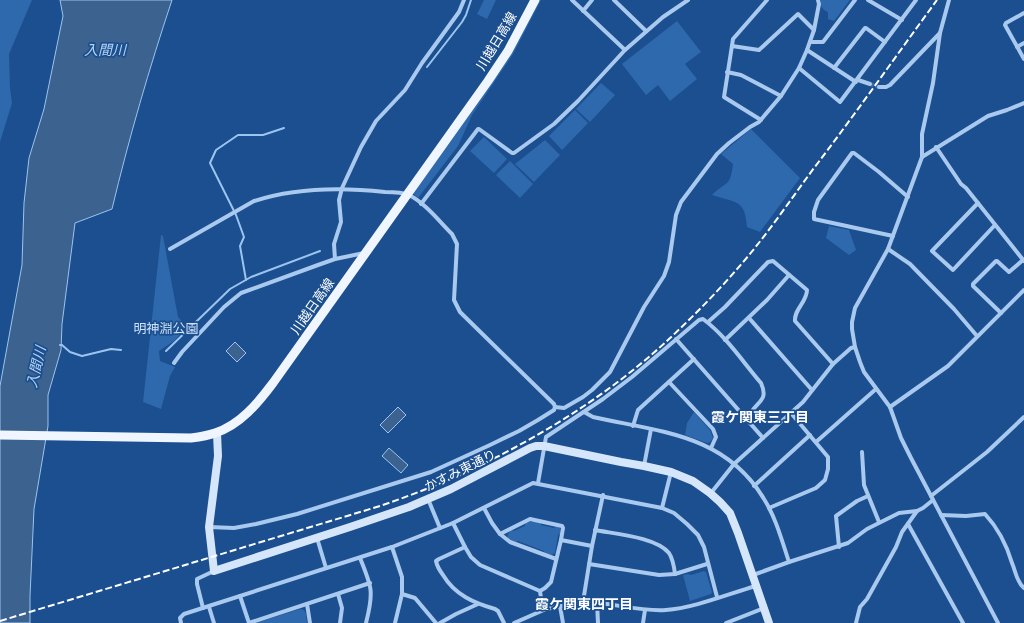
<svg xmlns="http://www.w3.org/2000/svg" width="1024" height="623" viewBox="0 0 1024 623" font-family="Ubuntu,'Noto Sans JP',sans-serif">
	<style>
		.green { fill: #2e69ad }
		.water { fill: #3c6290; stroke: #9cc4f0 }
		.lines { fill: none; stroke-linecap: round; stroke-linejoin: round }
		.stream { stroke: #9cc4f0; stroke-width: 2 }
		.street-tunnel { stroke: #3d69a0; stroke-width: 4; stroke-dasharray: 4 2; stroke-linecap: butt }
		.street { stroke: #a9c9ee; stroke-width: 4 }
		.secondary { stroke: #d6e6fa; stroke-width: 8 }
		.primary { stroke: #f0f6ff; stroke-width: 9 }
		.rail { stroke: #fff; stroke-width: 2; stroke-dasharray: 7 3; stroke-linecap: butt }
		.labels { text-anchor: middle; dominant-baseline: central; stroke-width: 3.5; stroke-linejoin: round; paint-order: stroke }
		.street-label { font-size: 13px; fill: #fff; stroke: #1b4f8f }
		.park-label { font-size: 13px; fill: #cfe3fa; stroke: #1b4f8f }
		.water-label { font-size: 14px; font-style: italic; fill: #b5d3f5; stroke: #1b4f8f }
		.neighbourhood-label { font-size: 14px; font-weight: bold; fill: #fff; stroke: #1b4f8f }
	</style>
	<rect width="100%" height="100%" fill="#1b4f8f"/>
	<g class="green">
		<polygon points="0,0 32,0 9,54 10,88 12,103 0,142"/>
		<polygon points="484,0 496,0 487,19 477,14"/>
		<polygon points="538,0 541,0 513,54 472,115 458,146 418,198 413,193"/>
		<path d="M821 0H850L834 21 828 19V12C822 9 820 7 821 0Z"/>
		<polygon points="677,21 701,52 685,64 697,79 670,101 658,85 646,95 622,64"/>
		<polygon points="601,83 615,95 590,122 576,109"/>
		<polygon points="575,110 588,123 562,150 549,136"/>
		<path d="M751 129 800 178 760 232 747 227C745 199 736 203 712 195 727 180 730 188 733 164L721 154Z"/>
		<polygon points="484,137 507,159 494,173 470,151"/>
		<polygon points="545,140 560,155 534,182 515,164"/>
		<polygon points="510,161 533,184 520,198 496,175"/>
		<polygon points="829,226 849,230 856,250 849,255 826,238"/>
		<polygon points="161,235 163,236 178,317 187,327 174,341 159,351 160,361 175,367 170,376 161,409 143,402"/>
		<polygon points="694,412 710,430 713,438 710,442 707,443 685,435 687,423"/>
		<path d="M528 522H541V525L554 528 556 526 560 528V534L558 535 555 553 551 555 545 553 544 551 518 541 516 542 508 539C507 535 508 533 512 530L514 531 525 526V524Z"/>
		<polygon points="704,571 706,572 712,592 711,594 690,601 683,575 688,574 691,575"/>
		<polygon points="300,609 304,610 306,614 307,623 256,623"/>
	</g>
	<g class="water">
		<path d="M60 0H172C149 69 129 138 112 209L75 223 62 324 61 350 48 395V426L34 509 30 596V623H0V386L22 265 24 203 29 158 44 109 63 16Z"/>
		<polygon points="235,342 246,353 237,362 226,351"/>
		<polygon points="398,407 406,415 388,433 380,425"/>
		<polygon points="389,448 408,465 401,473 382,456"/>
	</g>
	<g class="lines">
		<g class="stream">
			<polyline points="427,67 462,22 466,15 471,0"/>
			<polyline points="246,280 240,246 244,237 236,215 210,163 216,150 238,135 263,135 284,128"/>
			<polyline points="60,345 62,345 70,352 82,356 111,349 121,350"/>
			<polyline points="166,351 230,289 251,277 320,251"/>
		</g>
		<polyline class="street-tunnel" points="870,84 879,87"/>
		<g class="street">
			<polyline points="572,0 625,50"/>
			<polyline points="614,0 646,31"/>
			<polyline points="868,0 902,20"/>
			<polyline points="949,0 940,33 933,83 922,134 922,157 888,249 855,308 852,322 852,329 855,347 860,362 864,372 890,407 901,438 911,458 998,623"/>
			<polyline points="583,11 592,0"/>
			<polyline points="1024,13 1006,23 1005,25 1024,59"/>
			<polyline points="810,42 823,42 855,0"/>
			<polyline points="732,46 759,50 798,14 814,30"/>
			<polyline points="1017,47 1024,43"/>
			<polyline points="807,50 856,82"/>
			<polyline points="799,68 840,102 916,0"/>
			<polyline points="834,68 865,28 866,28 885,42"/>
			<polyline points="727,72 741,75 781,96"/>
			<polyline points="858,80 870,84"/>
			<polyline points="879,87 886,87 890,85 940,33"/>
			<polyline points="761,120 724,97 733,39 767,0"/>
			<polyline points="936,147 961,184 966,188 1024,261"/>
			<polyline points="922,157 988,116 1007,110 1024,103"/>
			<polyline points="978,203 932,251 953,270 995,225"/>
			<polyline points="421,204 478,129 479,129 512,153 514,153 554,124 578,101 625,50 663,17 688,0"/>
			<polyline points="893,236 814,219 814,212 818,200 852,153 854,153 879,172 908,197"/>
			<path d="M170 249 254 201C297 187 341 187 385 192 392 192 402 192 409 195 425 203 439 221 452 234L457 244 454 300 460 312 554 404 555 407 554 410 538 420 519 431 490 445 431 472 297 514 256 524 234 528 209 527"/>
			<polyline points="888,249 910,264 954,309 977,336"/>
			<polyline points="335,259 334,244 341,222 339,200 342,188 361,147 376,121 405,90 422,63 459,12 464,0"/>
			<polyline points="1001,313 973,286 973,284 996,261 997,261 1009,272 1023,260"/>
			<polyline points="749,318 812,390"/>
			<path d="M708 322 725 307 768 262 773 261 807 290C807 302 794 309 795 321L833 364"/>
			<polyline points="676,339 763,438"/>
			<polyline points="725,340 767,300 789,275"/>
			<polyline points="174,363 182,352 224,307 241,293 318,265 335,259 364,253"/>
			<polyline points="669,382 713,429 716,437 711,448"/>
			<polyline points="555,407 564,408 583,397 592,390 610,372 644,307 664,276 669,262 676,215 681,202 717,154 729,143 750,127 759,122 781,96 799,68 807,50 814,30 819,4 818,0"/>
			<polyline points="890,407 948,366 1024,290"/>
			<path d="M584 412 593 417C660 432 725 434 764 499 776 518 782 541 789 562"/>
			<polyline points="633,426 638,410 694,359"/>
			<polyline points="816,442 876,389"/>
			<polyline points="862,452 864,485 879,522"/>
			<polyline points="644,466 651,429"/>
			<path d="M538 483 546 437 603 399 632 377 699 320 703 319C726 336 743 362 761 383 769 401 757 401 751 413 749 416 750 420 750 423"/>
			<polyline points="754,486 810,435"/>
			<polyline points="711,493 734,464 803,402 833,364 851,348 855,347"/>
			<polyline points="931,496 987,452 1024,417"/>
			<polyline points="428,499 440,528"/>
			<polyline points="484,508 492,523 500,534"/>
			<polyline points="662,508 671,472"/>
			<polyline points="769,508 816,488 825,480 828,469 828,457 791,413"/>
			<path d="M941 515 966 516 985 514C997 527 1007 546 1012 563 1016 572 1016 581 1024 588"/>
			<path d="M453 523 465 547 439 559 436 561C437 566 440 571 443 575 455 595 474 603 495 609L498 611 504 623"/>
			<polyline points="908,524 963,623"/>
			<path d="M595 530C615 534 656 537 669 553 673 559 674 566 675 574"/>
			<polyline points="317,538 326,568"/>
			<polyline points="392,547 402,577 402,594 395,623"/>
			<polyline points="465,547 471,557 480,565 540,591"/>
			<polyline points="839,547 836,516 857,501 868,496"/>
			<path d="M360 558C372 587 374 592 366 623"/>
			<polyline points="556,559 510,542 500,534 530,519 562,526 563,528 561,540"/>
			<polyline points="589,564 659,575 675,574 707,564"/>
			<polyline points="753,575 789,562 848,543 867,529 899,513 917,511"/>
			<polyline points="338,594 342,608 340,623"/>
			<polyline points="402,594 415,598 436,623"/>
			<polyline points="240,596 249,623"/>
			<path d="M583 602C611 602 638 612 666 610 694 608 728 594 756 586"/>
			<polyline points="597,602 598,623"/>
			<polyline points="307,604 310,623"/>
			<polyline points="560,606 563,623"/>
			<polyline points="209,607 214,623"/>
			<polyline points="203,608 197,584 197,579 214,571"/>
			<polyline points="546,609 541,598 540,591 545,588 551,582 561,540 592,546"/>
			<polyline points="181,623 180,618 184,614 392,547 453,523 533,483 662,508 674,513 687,524 698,535 704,547 717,597"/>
			<polyline points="249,623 370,583"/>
			<polyline points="440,623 456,614 478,604"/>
			<polyline points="514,623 546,609 583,602 592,546 603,495"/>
			<polyline points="643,623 645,610"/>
			<polyline points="726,623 764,608"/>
			<polyline points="856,623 860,607 867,599 896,547 902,532 917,511 923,508 933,500"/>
		</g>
		<polyline class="secondary" points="217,433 218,456 209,527 214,571 350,527 409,507 451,489 530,448 536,446 544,446 621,462 644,466 671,472 693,481 710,493 720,502 730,513 738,533 769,623"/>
		<path class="primary" d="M0 435 191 438C199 437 207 436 215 433 240 425 258 403 273 383L488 81 508 51 535 0"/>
		<path class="rail" d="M0 621 380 506C409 496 438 485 466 472 539 438 610 394 669 339 699 311 728 281 754 249 775 223 794 195 814 168 856 113 896 56 937 0"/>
	</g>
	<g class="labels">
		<g class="street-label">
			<text transform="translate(496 41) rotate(-59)">川越日高線</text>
			<text transform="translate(312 306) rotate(-55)">川越日高線</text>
			<text transform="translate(460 470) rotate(-26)">かすみ東通り</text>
		</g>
		<g class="park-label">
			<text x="166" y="328">明神淵公園</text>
		</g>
		<g class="water-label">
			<text x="105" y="50">入間川</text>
			<text transform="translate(36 367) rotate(-77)">入間川</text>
		</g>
		<g class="neighbourhood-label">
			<text x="760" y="417">霞ケ関東三丁目</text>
			<text x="584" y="604">霞ケ関東四丁目</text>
		</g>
	</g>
</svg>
